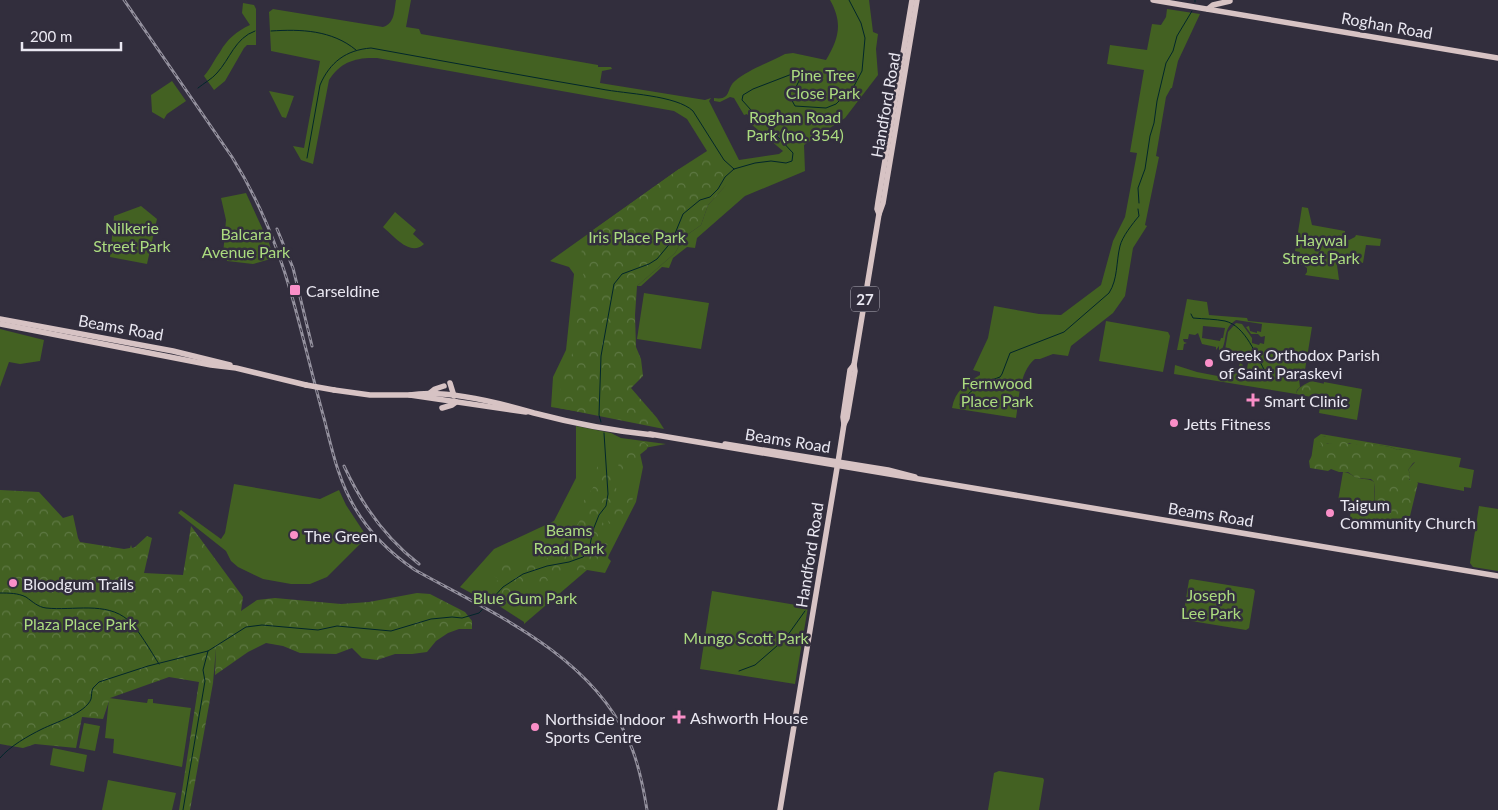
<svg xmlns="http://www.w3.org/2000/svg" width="1498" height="810" viewBox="0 0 1498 810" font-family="Lato,sans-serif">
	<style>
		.green { fill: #436122; fill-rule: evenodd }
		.forest { fill: url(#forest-crowns) }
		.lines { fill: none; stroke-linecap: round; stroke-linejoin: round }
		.stream { stroke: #02262b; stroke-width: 1 }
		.major { stroke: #d7c3c4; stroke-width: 5.5 }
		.rail-casing { stroke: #94919e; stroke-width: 3 }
		.rail { stroke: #322e3d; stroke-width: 1; stroke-dasharray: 4; stroke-linecap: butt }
		.major-bridge { stroke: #d7c3c4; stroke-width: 5.5 }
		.poi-dot { fill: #fa8fc8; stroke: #322e3d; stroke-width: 2 }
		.labels { text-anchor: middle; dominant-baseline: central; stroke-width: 5; stroke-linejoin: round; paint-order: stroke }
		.shield { fill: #322e3d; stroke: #b3b0bc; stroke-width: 1 }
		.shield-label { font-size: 15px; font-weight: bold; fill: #eae8f2 }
		.street-label { font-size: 16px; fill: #eae8f2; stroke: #322e3d }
		.park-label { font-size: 16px; fill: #abdb7f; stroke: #322e3d }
		.poi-label { font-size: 16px; fill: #eae8f2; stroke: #322e3d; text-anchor: start }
	</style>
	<defs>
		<pattern id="forest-crowns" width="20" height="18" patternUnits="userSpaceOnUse" patternTransform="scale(1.25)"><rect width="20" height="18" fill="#436122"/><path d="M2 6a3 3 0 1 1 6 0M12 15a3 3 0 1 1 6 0" fill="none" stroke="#5e7843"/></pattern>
	</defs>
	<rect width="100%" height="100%" fill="#322e3d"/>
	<g class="green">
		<path d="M396 0H411L406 27 419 29 421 34 598 65V67H611L612 69 602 71 600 83 705 100 711 98 709 101 739 160 779 154 783 151 751 124 752 121 747 114 744 115 734 98 730 97 720 102 714 101V98C732 101 726 88 735 81 748 70 770 62 785 54L793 53 826 60C839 38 843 23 830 0H869L873 32 878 34 876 49 878 75 845 118 804 145 805 171 745 196 697 238 695 248 687 247 673 258 669 268 662 267 641 286H637L675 253 684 237 701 225 708 205 726 185 636 268 599 415 551 407 553 377 566 350 574 274 569 267 550 261 679 169 707 151 687 119 674 111 377 58C356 57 340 62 329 80L313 164 301 160 293 146 304 148 320 61 271 51 269 12 273 9 383 27C395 23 394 11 396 0Z"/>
		<path d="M243 3 254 5 256 9V45H247L244 48 225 81 214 90 204 76C211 68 214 60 220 52 227 39 237 31 250 25L242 13Z"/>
		<path d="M1167 9 1200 14 1178 61 1172 88H1171L1166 97 1156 156 1159 157 1145 225 1147 226 1133 248 1125 296 1113 313 1071 346 1068 356 1053 354 1040 359H1035C1019 372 1019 400 1016 418L952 408C955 391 966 383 980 375V372L973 370 988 338 994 306 1039 314 1061 315 1101 285 1113 241 1125 217 1137 153 1130 152 1144 70 1107 64 1110 45 1147 50 1152 24 1161 25 1166 17Z"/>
		<polygon points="172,81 186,101 167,114 164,119 152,112 151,95"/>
		<polygon points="269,91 294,96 286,118 282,117"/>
		<polygon points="246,193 269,243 274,258 253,264 227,261 227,254 223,255 226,220 221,198"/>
		<polygon points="141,206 157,219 147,264 110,257 114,216"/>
		<polygon points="1302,207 1308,208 1312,225 1345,231 1345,237 1349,240 1355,237 1356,235 1381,239 1380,246 1366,245 1363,263 1345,259 1339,260 1337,265 1339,280 1305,275 1307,272 1307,268 1303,265 1298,265 1300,252 1295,251"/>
		<path d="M395 212 416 230 413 234 424 244C410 257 394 236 383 227Z"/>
		<polygon points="644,293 709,303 701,349 637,339"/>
		<path d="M1187 299 1207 302 1209 315 1247 318 1248 321 1312 327 1304 376 1299 379 1300 387 1297 390 1296 394 1174 374 1175 365 1197 372 1228 378 1230 370 1234 371 1235 368 1238 369 1240 363 1243 365 1239 378 1245 380 1248 363 1234 358 1233 353 1225 350 1228 332 1236 323 1242 324 1252 338V343L1259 345 1260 343 1264 344 1265 336 1261 337 1258 334H1251L1246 327 1249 326 1250 331 1257 333V331L1261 332 1262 324 1236 320C1222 329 1228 340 1221 351H1219V346L1216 350V347L1202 344 1198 333 1195 335 1189 334 1188 339H1183L1184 342 1187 343 1184 344 1183 350H1177ZM1203 326 1225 328 1223 338H1221L1220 341 1202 338Z"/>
		<polygon points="1106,321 1168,332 1170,336 1163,372 1099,361"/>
		<polygon points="0,329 44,340 40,361 20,364 9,362 0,387"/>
		<polygon points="1324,382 1362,389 1357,420 1319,413"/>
		<polygon points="576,426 611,433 621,438 666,444 639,449 643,467 636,502 609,555 608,558 611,561 605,573 587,570 524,624 524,622 496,604 493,605 460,587 494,549 554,521 576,478"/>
		<polygon points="1321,434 1461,458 1459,467 1474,470 1471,488 1464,487 1464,491 1410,481 1409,478 1410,473 1408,470 1415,462 1416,457 1413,454 1402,449 1398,450 1390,447 1371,444 1357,445 1348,443 1329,444 1326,443 1326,437 1323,436 1322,446 1317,448 1311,460 1314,439"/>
		<path d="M1343 472C1350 472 1353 477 1358 478 1364 480 1369 478 1374 482V507L1379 529 1349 524 1352 503 1338 501Z"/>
		<polygon points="234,484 320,499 339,490 346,505 367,537 327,577 310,584 291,584 263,579 238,567 231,561 226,551 178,513 181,510 221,539 225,533"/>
		<polygon points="1479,506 1498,509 1498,571 1473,567 1470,563"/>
		<polygon points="1191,579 1253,589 1255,591 1249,628 1246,630 1185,620 1183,617 1189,580"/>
		<polygon points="712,591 808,607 795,684 700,669"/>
		<polygon points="109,698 147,703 148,699 153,699 153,703 191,708 182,767 113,753 114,739 105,738"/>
		<polygon points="84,723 100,726 95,751 79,748"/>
		<polygon points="53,748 87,755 84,772 50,765"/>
		<polygon points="999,771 1043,778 1044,780 1039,810 988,810 994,773"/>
		<polygon points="108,780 176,793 172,810 102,810"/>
	</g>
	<g class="forest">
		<path d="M704 159C710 160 723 169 729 173L726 185 708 205 701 225 684 237 675 253 637 286 635 315 636 347 641 359 643 376 631 388 657 418 664 429 559 408 562 377 572 354 584 269 580 261 582 249 593 230 679 169 686 172Z"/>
		<path d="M1311 381 1325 384 1324 396 1321 399 1296 394C1298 387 1304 385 1311 381Z"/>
		<path d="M1323 436 1326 437V443L1329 444C1339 441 1339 439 1350 444L1354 442 1357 445 1358 443 1362 442 1390 447 1398 450 1403 449 1416 455 1419 460 1413 463 1408 470 1410 473 1409 480 1416 481 1418 483 1410 516H1403L1399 522 1392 524 1391 528 1380 526C1371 512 1376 497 1374 482L1371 479 1356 478 1348 472H1339L1331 469 1328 471 1310 468 1309 461 1317 447 1322 446 1320 441Z"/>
		<polygon points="644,442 648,445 647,449 627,465 623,473 618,468 619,461 614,456 614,449 620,447 627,448 633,444"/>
		<path d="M599 464 609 467 615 486 621 498 623 492 629 486 635 489C633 506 623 516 609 524L606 515 600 519 610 532 603 540 608 545 600 565 593 569H581L573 573 566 574 543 573 548 580 544 584 529 586 525 595 518 590C509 596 501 598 493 605L484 600 486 595 491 591 486 587 492 582 500 580 494 576 502 566 512 562 535 561 570 553 569 545 565 541 566 531 577 525 587 509 583 502 594 486V473Z"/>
		<polygon points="0,490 39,492 63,518 73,515 78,538 80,542 124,549 130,548 131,545 132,548 135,547 147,536 152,538 144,573 183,575 191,526 243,597 241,611 257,600 275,598 341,604 369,602 417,593 430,594 465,612 472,621 472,629 459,629 448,633 436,641 427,652 412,654 395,654 377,660 362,658 352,648 336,654 300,653 283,646 266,643 248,652 215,675 216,648 213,683 190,810 179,810 199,682 169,677 110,698 103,719 82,717 76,748 35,744 23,748 0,744"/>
	</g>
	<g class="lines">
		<g class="stream">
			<polyline points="1195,2 1195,0"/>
			<path d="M271 31C301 29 332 30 356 50"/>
			<path d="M198 88C204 83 212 79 217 73 230 59 235 38 255 31"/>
			<path d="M307 158 320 85C330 62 346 50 371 48 448 62 525 76 601 89 626 94 676 95 693 111L724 160 734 169"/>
			<polyline points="1139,203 1138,188 1145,169 1150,136 1154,123 1157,101 1166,63 1173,51 1177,36 1192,11"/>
			<path d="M1191 314 1193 318C1204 319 1215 319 1225 321 1246 326 1256 356 1266 373"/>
			<path d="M960 404C972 387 981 384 1000 377L1002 374 1010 353 1064 332 1109 293C1118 279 1116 262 1120 246 1122 237 1133 223 1139 216L1138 209"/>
			<polyline points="601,422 599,415 601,356 614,284 622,274 649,264 657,259 672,241 683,214 700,200 710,197 718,189 725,177 734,169 755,163 771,161 786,163 792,161 793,153 765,123 752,117 751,110 742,100 743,95 753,89 792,74 798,76 800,79 796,87 790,91 790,97 795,106 826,108 836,104 854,86 862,71 865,38 861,23 849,0"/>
			<path d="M0 593C9 593 18 593 26 597 33 602 38 607 46 608 73 611 106 601 128 620 137 627 152 653 159 664"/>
			<polyline points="739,671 755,665 785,639 805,611"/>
			<path d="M0 758C10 746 28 736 42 729 54 723 86 713 91 699 92 695 91 692 93 688L99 682 148 666 208 651 246 627 262 625 318 630 337 626 391 631 431 619 452 617 462 618 479 613 503 587 523 574 547 566 569 562 583 557 589 550 593 530 599 515 606 506 608 494 604 433"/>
			<polyline points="183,810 205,681 203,670 208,651"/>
		</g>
		<g class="major">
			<polyline points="1153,0 1498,58"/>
			<polyline points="1208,9 1213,5 1230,1"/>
			<polyline points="879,214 877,209 878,202 912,0"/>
			<polyline points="0,319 173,351 230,365"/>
			<polyline points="0,324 211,365 236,368 306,385"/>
			<polyline points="450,383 454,396"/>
			<polyline points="334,390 370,395 410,395 526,412"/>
			<polyline points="430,393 435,389 444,386"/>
			<path d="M410 395C444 389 500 403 534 413 572 423 614 431 653 435"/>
			<polyline points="442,408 452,405 456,402"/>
			<polyline points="844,424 847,418 855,371 854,365"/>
			<polyline points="650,434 1498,576"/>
			<polyline points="725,444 888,470 915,477"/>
			<polyline points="780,810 839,456 844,424 843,417 850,370 854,365 879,214 883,203 917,0"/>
		</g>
		<defs>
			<g id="rail">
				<path d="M124 0 232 157C259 200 277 244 291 293 303 335 313 379 325 422 332 450 339 482 355 508 370 534 390 553 415 570 492 613 587 653 627 737 638 759 643 785 647 810"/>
				<polyline points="277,229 293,268 312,346"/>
				<path d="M344 466C362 505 385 538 419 564"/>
			</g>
		</defs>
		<use href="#rail" class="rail-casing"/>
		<use href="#rail" class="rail"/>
		<polyline class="major-bridge" points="306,385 334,390"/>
	</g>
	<g class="poi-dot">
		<rect x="289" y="284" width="12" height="12" rx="2.5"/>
		<circle cx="1209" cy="363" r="5"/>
		<path d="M1250.5 392.5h5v5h5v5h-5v5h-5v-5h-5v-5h5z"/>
		<circle cx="1174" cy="423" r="5"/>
		<circle cx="1330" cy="513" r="5"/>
		<circle cx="294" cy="535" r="5"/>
		<circle cx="13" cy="583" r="5"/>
		<path d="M676.5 709.5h5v5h5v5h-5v5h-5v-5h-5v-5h5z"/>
		<circle cx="535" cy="727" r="5"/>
	</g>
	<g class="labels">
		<rect class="shield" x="851" y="286.5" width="28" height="25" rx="4"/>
		<g class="shield-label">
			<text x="865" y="299">27</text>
		</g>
		<g class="street-label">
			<text transform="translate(1387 25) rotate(10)">Roghan Road</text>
			<text transform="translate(885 105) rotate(-80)">Handford Road</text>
			<text transform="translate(121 327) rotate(10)">Beams Road</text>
			<text transform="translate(788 440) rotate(9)">Beams Road</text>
			<text transform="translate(1211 514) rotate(9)">Beams Road</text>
			<text transform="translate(809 555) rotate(-81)">Handford Road</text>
		</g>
		<g class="park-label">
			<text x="823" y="74">Pine Tree<tspan x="823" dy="18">Close Park</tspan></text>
			<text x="795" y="116">Roghan Road<tspan x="795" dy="18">Park (no. 354)</tspan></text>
			<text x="132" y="227">Nilkerie<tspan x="132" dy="18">Street Park</tspan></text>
			<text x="246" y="233">Balcara<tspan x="246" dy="18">Avenue Park</tspan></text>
			<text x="637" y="236">Iris Place Park</text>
			<text x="1321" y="239">Haywal<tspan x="1321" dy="18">Street Park</tspan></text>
			<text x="997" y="382">Fernwood<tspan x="997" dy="18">Place Park</tspan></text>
			<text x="569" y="529">Beams<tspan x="569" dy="18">Road Park</tspan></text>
			<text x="1211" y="594">Joseph<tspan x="1211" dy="18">Lee Park</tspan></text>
			<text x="525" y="597">Blue Gum Park</text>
			<text x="80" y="623">Plaza Place Park</text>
			<text x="746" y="637">Mungo Scott Park</text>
		</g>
		<g class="poi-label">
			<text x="306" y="290">Carseldine</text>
			<text x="1219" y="354">Greek Orthodox Parish<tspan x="1219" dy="18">of Saint Paraskevi</tspan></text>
			<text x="1264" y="400">Smart Clinic</text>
			<text x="1184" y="423">Jetts Fitness</text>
			<text x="1340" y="504">Taigum<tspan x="1340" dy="18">Community Church</tspan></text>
			<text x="304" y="535">The Green</text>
			<text x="23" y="583">Bloodgum Trails</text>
			<text x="690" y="717">Ashworth House</text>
			<text x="545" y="718">Northside Indoor<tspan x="545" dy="18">Sports Centre</tspan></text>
		</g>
	</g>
	<path d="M22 42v8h99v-8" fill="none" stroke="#eae8f2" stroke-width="2.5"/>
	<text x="30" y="42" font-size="15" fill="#eae8f2" stroke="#322e3d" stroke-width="4" paint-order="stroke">200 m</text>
</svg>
